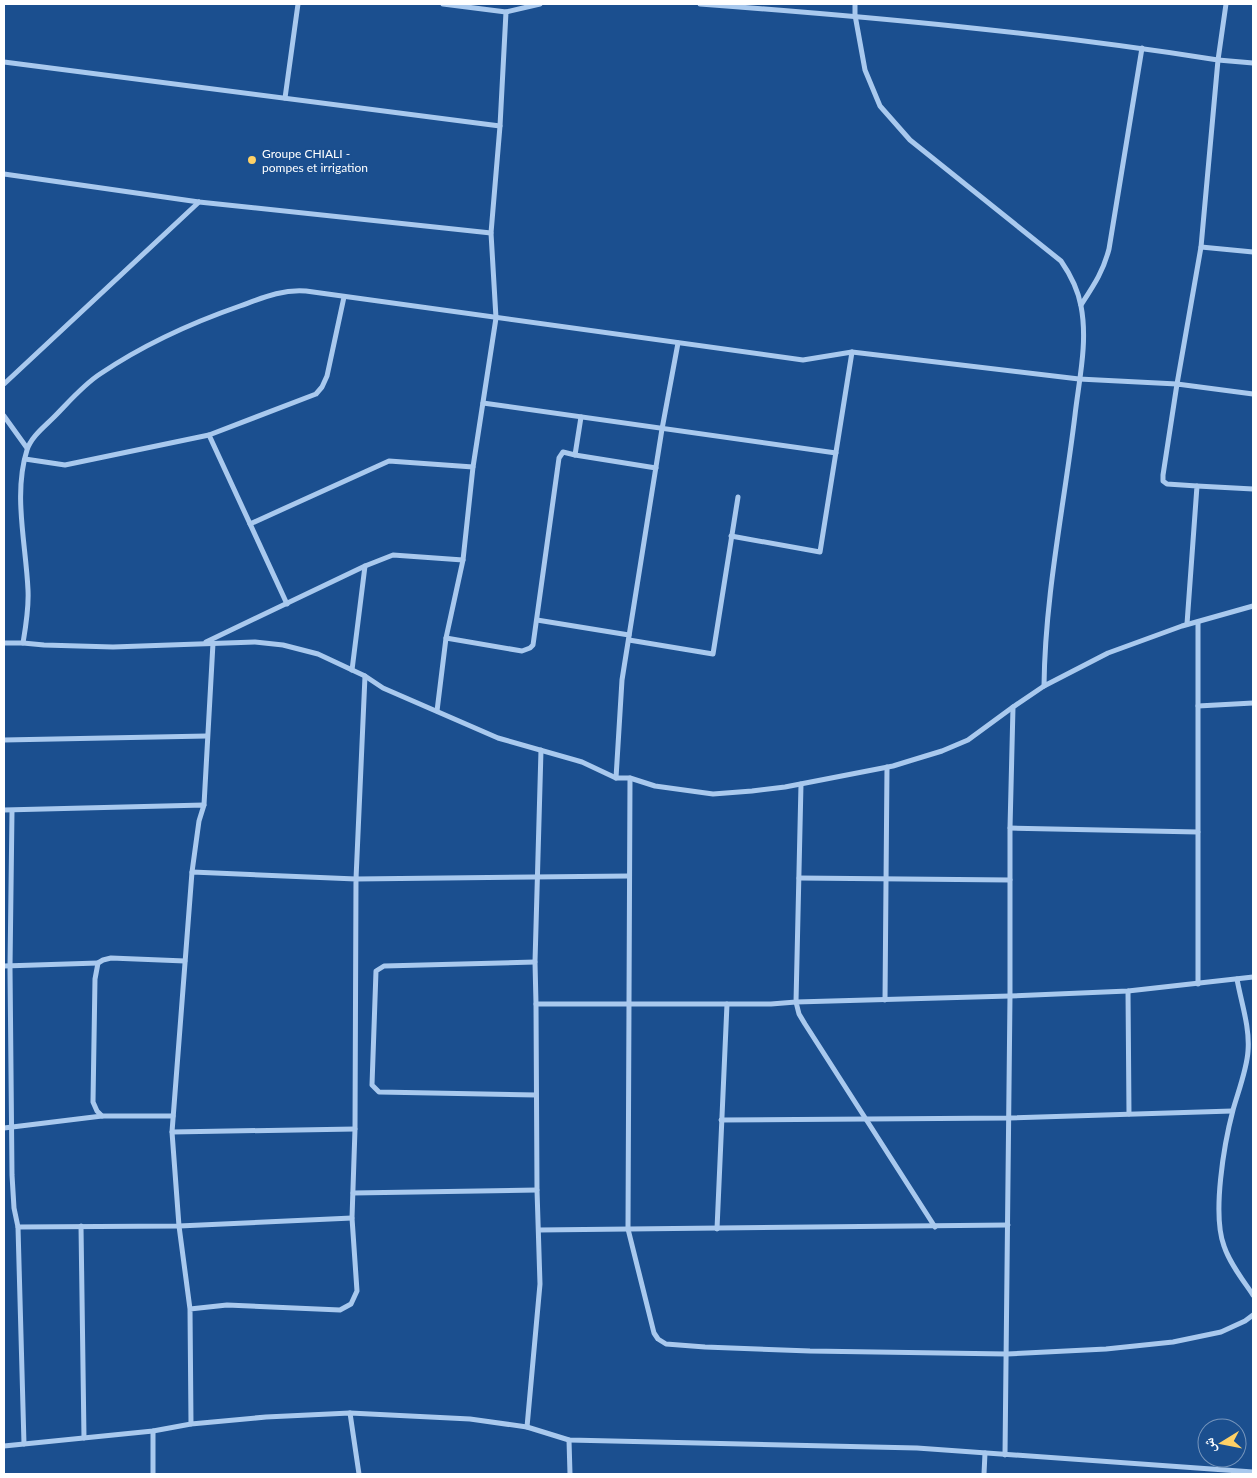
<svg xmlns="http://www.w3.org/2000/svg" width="1257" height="1478" viewBox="0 0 1257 1478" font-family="Lato,'Noto Naskh Arabic',sans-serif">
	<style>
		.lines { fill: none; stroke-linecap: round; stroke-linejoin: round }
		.minor { stroke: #a9c9ee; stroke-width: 5 }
		.poi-dot { fill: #ffd166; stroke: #1b4f8f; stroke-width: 2 }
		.labels { text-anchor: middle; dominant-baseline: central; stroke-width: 4; stroke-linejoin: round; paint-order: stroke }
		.poi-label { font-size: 12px; fill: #fff; stroke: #1b4f8f; text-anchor: start }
	</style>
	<rect width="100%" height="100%" fill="#1b4f8f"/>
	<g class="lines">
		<g class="minor">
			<polyline points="443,4 506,12"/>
			<path d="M855 4V15L865 70 880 106 910 140 1061 261C1070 274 1078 290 1081 306 1088 342 1079 380 1075 415 1064 506 1045 595 1044 686L1108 653 1182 626 1253 606"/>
			<polyline points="1226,4 1218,60 1253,63"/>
			<polyline points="4,62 500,126"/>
			<polyline points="285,98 298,4"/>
			<polyline points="4,174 199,202 491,233"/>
			<polyline points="1201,247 1253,252"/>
			<path d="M1081 305C1094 285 1103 272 1109 249L1142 48"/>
			<polyline points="4,384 199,202"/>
			<polyline points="483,403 836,453"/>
			<polyline points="4,416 27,448"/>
			<polyline points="575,455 581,417"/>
			<polyline points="25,459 65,465 209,435"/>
			<polyline points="1197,486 1253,489"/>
			<polyline points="250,524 389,461 473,467"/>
			<polyline points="731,536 820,552 852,352"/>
			<polyline points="287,604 209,435 316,394 322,387 327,376 344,297"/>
			<polyline points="537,620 629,635"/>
			<polyline points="1198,622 1198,984"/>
			<polyline points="1187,624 1197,486 1167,484 1163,481 1163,475 1177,384 1253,394"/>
			<polyline points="446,638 522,651 530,648 533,645 559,458 563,452 575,455 656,468"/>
			<polyline points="629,640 713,654 738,497"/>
			<polyline points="206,642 365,566 393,555 463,560"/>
			<path d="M4 643H23C26 625 29 608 28 590 26 544 13 494 27 450 31 437 44 427 53 418 68 403 83 385 100 374 143 345 191 323 240 306 262 298 282 289 306 291L803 360 852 352 1079 379 1177 384 1201 247 1218 60C1047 33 874 17 700 4"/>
			<polyline points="23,643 44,645 113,647 255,642 283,645 318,654 365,676 383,688 498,738 582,762 616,778 630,778 655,786 713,794 752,791 785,787 893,766 942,751 968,740 1013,707"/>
			<polyline points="352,670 365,566"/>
			<polyline points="365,676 356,879 629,876"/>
			<polyline points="1198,706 1253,703"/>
			<polyline points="437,711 446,638 463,560 473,467 496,318 491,233 500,126 506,12 540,4"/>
			<polyline points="4,740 207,736"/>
			<polyline points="616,778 622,680 662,429 678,343"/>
			<polyline points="630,778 628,1229 654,1333 658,1339 666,1344 705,1347 810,1351 1007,1354 1106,1349 1173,1342 1221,1332 1245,1321 1253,1315"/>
			<polyline points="204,805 213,643"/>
			<polyline points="4,810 204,805 199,821 192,872"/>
			<polyline points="12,811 10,967 12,1175 14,1208 18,1227 179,1226 352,1218"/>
			<polyline points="1010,828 1198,832"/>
			<polyline points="799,878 1010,880"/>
			<polyline points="535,962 384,966 376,971 372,1085 379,1092 536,1095"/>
			<polyline points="4,966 98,963"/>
			<path d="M1237 979C1241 1002 1250 1027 1248 1051 1247 1069 1238 1092 1233 1110 1224 1144 1212 1214 1224 1246 1230 1264 1243 1280 1253 1295"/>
			<polyline points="1128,991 1129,1114"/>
			<polyline points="885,1000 887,767"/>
			<polyline points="536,1004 771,1004 796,1002 801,784"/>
			<polyline points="173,1116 102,1116 97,1111 93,1102 95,979 98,963 103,960 111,958 185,961"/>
			<polyline points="721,1120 1009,1118 1232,1111"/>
			<polyline points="4,1128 102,1116"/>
			<polyline points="172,1132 355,1129"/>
			<polyline points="353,1193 537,1190"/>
			<polyline points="81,1226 84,1438"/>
			<polyline points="18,1227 24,1444"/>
			<polyline points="935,1227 805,1024 799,1014 796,1002 1010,996 1128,991 1253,977"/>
			<polyline points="717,1229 727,1004"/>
			<polyline points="539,1230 1008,1225"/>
			<polyline points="190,1309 179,1226 172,1132 192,872 356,879 355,1129 352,1218 357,1291 351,1304 340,1310 227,1305 190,1309 191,1424"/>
			<polyline points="350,1413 359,1474"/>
			<polyline points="527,1427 540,1284 537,1190 536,1004 535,962 541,750"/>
			<polyline points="153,1431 153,1474"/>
			<polyline points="569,1440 570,1474"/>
			<polyline points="4,1446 153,1431 191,1424 266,1417 350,1413 470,1419 527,1427 569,1440 917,1448 1253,1472"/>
			<polyline points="1005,1455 1010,996 1010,828 1013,707 1044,686"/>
			<polyline points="984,1474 985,1453"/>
		</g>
	</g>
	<circle class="poi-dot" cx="252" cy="160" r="5"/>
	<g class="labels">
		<g class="poi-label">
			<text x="262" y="153">Groupe CHIALI -<tspan x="262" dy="14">pompes et irrigation</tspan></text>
		</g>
	</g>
	<rect width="1257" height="1478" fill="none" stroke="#ffffff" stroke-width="10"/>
	<g transform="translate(1222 1443) rotate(260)"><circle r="24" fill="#1b4f8f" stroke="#7695bc"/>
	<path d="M0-4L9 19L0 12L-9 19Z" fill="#ffd166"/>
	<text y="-8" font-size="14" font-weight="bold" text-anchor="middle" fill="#ffffff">ش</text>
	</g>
</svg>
